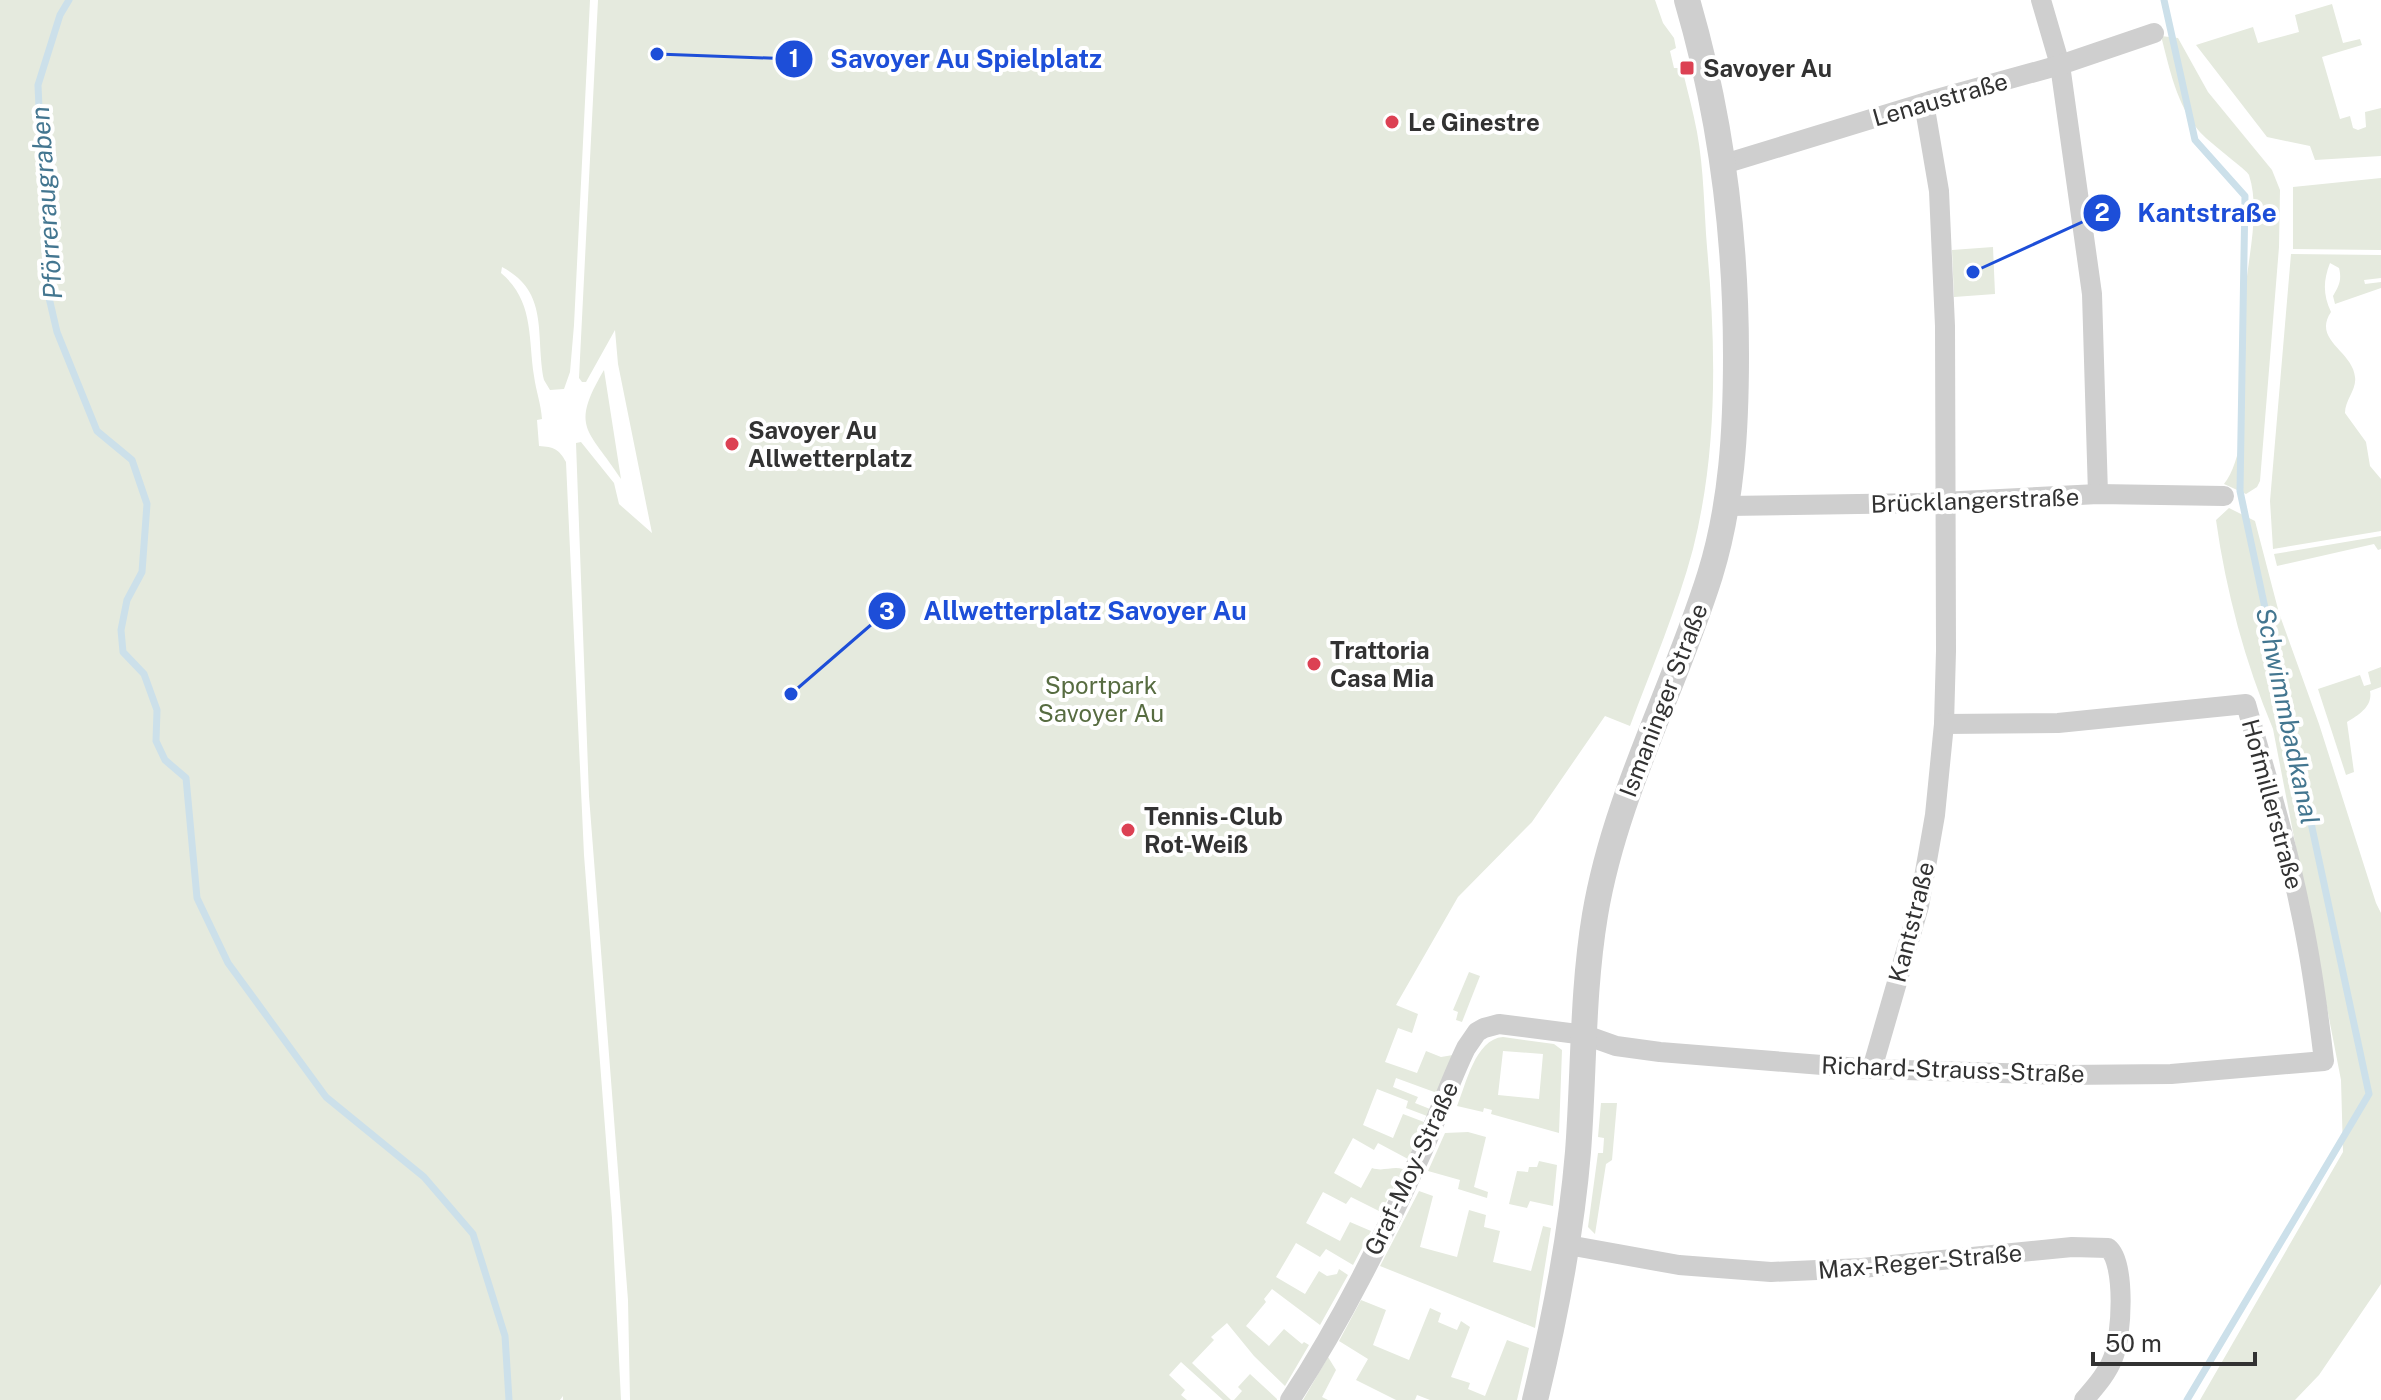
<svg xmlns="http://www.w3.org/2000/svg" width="2381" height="1400" viewBox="0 0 2381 1400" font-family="'Public Sans',sans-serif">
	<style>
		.green { fill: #e5eade; fill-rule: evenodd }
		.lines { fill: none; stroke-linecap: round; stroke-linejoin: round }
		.stream { stroke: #cce0ea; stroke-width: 7 }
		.minor { stroke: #cfcfcf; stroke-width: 20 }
		.tertiary { stroke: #cfcfcf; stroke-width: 26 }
		.poi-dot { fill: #dc4153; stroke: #fff; stroke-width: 3 }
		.labels { text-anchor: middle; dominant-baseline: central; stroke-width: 8; stroke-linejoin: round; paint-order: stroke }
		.poi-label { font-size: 24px; font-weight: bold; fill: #323232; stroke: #fff; text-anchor: start }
		.street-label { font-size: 24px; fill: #323232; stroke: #fff }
		.park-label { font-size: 24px; fill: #576c41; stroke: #fff }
		.water-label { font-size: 26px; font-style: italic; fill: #437690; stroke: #fff }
		.leader { fill: none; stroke: #1d4ed8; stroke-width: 3 }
		.callout-dot { fill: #1d4ed8; stroke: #fff; stroke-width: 3 }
		.mark-label { font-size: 24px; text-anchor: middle; font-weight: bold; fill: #fff }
		.callout-label { font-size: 26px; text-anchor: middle; font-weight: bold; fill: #1d4ed8; stroke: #fff; stroke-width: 8; stroke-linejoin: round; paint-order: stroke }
	</style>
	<rect width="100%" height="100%" fill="#fff"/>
	<g class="green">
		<path d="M0 0H590L574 325 570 372 564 389 550 390 544 380C535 335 550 292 502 267L501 273C534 301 528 336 534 376 536 391 541 404 542 419L537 420 539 446C554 447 559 449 566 462L584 855 612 1218 621 1400H563V1396L560 1400H0Z"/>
		<path d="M598 0H1655L1663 23 1674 38 1676 48 1670 51 1674 68H1682C1687 89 1693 111 1697 132 1704 170 1704 209 1707 247 1716 348 1718 449 1693 549 1677 609 1652 667 1630 726L1605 716 1532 822 1458 897 1396 1005 1418 1014 1412 1033 1398 1028 1385 1062 1417 1073 1426 1051 1441 1057 1453 1055 1437 1093 1396 1078 1393 1087 1418 1097 1415 1103 1430 1109 1427 1116 1406 1108 1408 1101 1377 1089 1363 1125 1393 1138 1403 1114 1424 1122 1408 1159 1378 1143 1374 1150 1353 1138 1334 1173 1361 1188 1372 1168C1383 1172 1392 1166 1403 1169L1381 1212 1351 1197 1346 1204 1323 1192 1306 1223 1340 1241 1350 1222 1371 1231 1353 1265 1326 1249 1320 1257 1296 1243 1276 1277 1305 1294 1319 1271 1327 1276 1337 1274 1339 1269 1348 1275 1320 1325 1272 1289 1264 1299 1266 1302 1246 1326 1269 1346 1284 1329 1302 1344 1304 1342 1309 1345 1285 1386 1254 1356 1227 1323 1211 1337 1214 1340 1192 1363 1231 1400H1223L1181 1362 1169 1375 1185 1390 1181 1395 1187 1400H630L628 1300 589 796 576 443 581 442 614 483 619 504 652 533 618 364 615 330 586 382H582L579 378Z"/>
		<polygon points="2332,4 2343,43 2360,39 2362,45 2322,57 2340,119 2350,116 2353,128 2358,130 2366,127 2365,112 2381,108 2381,156 2315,160 2310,146 2267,137 2196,45 2253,27 2258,43 2299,32 2295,15"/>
		<path d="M2161 36 2178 38 2208 92 2272 170 2280 190 2279 247 2260 481 2257 487 2246 494 2224 484C2253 449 2243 344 2245 297 2247 260 2261 212 2249 175 2248 171 2207 141 2199 131 2176 103 2170 70 2161 36Z"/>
		<polygon points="2381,178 2381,250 2293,249 2293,187"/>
		<polygon points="1993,247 1995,294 1954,297 1952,250"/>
		<path d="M2291 254 2381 255V278L2364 280 2365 284 2381 282V288L2335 304 2333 296C2339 286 2342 280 2339 268L2330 263C2323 281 2323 295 2331 312 2312 340 2353 351 2355 377 2357 389 2345 400 2345 413L2366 442 2370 466 2381 479V531L2273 549 2270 501Z"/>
		<path d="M604 370 621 479C589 429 569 429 604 370Z"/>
		<path d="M2229 508 2255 521 2279 613 2319 724 2376 903 2381 913V1284L2319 1375 2295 1400H2200L2343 1152 2341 1080 2273 729C2245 662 2226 592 2216 520Z"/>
		<polygon points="2381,536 2381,549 2378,550 2374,544 2277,566 2274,554"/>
		<path d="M2381 667V687L2370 691C2373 706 2359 715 2347 722L2354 772 2346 775 2318 689 2360 675 2364 686 2371 684 2368 672Z"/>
		<polygon points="1469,972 1480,976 1462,1022 1456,1020 1458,1012 1453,1010"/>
		<path d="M1503 1037 1554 1044 1562 1050 1559 1133 1491 1114 1492 1110 1484 1108 1483 1112 1457 1106C1466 1085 1475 1039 1503 1037ZM1503 1051 1543 1054 1539 1099 1498 1095Z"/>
		<polygon points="1601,1103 1617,1103 1612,1160 1606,1164 1595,1234 1588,1227 1598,1153 1603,1153 1604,1138 1598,1137"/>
		<polygon points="1468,1132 1486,1137 1474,1187 1488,1192 1487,1198 1458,1189 1460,1180 1428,1171 1445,1133"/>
		<polygon points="1539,1161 1557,1165 1553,1206 1530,1201 1527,1208 1509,1204 1517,1171 1528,1172 1529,1167 1537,1167"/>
		<polygon points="1419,1191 1433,1196 1420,1247 1457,1257 1469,1210 1486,1215 1484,1227 1500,1231 1493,1262 1531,1271 1543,1226 1551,1228 1535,1328 1380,1266"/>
		<polygon points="1361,1300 1386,1310 1373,1345 1409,1360 1430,1308 1441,1313 1438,1322 1457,1330 1461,1321 1470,1327 1451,1377 1470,1383 1468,1389 1485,1396 1507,1340 1529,1348 1517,1400 1430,1400 1417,1395 1415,1400 1396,1400 1356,1380 1368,1359 1339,1341"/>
		<polygon points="1328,1357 1336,1370 1322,1397 1328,1400 1303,1400"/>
		<polygon points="1250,1374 1277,1399 1277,1400 1234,1400 1242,1391 1238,1387"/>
	</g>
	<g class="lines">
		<g class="stream">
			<polyline points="69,0 60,15 38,85 47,289 57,332 97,431 132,460 147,504 142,572 127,600 121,630 123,652 144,674 157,710 156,741 165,760 186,778 197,898 228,963 326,1097 424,1177 473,1234 505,1336 509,1400"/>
			<polyline points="2164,0 2195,140 2245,196 2240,491 2369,1094 2187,1400"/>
		</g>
		<g class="minor">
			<polyline points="2041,0 2060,65 2092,294 2098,494"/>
			<polyline points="1724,164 1930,101 2060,65 2154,33"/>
			<polyline points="1727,506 1922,503 2098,494 2224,496"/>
			<polyline points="1872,1069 1919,906 1935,815 1944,724 1946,651 1945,326 1939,191 1924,103"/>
			<path d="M1568 1245 1679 1265 1771 1272 1862 1268 2072 1247 2108 1248C2126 1262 2122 1337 2113 1358 2107 1374 2095 1387 2084 1400"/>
			<path d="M1290 1400C1342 1321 1384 1235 1423 1150 1438 1116 1450 1081 1466 1048L1477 1032 1484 1028 1499 1024 1585 1035 1616 1046 1660 1052 1872 1069 2065 1075 2171 1074 2324 1061C2318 1010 2311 958 2300 908 2286 839 2265 772 2246 704L2058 723 1944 724"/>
		</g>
		<path class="tertiary" d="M1535 1400C1555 1318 1571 1236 1578 1152 1584 1074 1582 993 1595 915 1615 796 1674 690 1710 575 1732 504 1736 429 1736 355 1736 234 1721 116 1687 0"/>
	</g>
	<g class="poi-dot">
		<rect x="1679" y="60" width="16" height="16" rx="4"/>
		<circle cx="1392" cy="122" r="8"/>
		<circle cx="732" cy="444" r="8"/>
		<circle cx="1314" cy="664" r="8"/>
		<circle cx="1128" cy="830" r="8"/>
	</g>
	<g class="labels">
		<g class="poi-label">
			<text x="1703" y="68">Savoyer Au</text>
			<text x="1408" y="122">Le Ginestre</text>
			<text x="748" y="430">Savoyer Au<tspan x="748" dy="28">Allwetterplatz</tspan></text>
			<text x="1330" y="650">Trattoria<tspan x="1330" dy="28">Casa Mia</tspan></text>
			<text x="1144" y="816">Tennis-Club<tspan x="1144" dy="28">Rot-Weiß</tspan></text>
		</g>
		<g class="street-label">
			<text transform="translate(1940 99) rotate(-16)">Lenaustraße</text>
			<text transform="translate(1975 500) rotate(-2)">Brücklangerstraße</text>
			<text transform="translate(1663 700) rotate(-69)">Ismaninger Straße</text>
			<text transform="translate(2273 804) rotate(75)">Hofmillerstraße</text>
			<text transform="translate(1911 922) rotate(-76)">Kantstraße</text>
			<text transform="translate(1953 1069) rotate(2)">Richard-Strauss-Straße</text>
			<text transform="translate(1411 1168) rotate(-65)">Graf-Moy-Straße</text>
			<text transform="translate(1920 1261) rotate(-5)">Max-Reger-Straße</text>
		</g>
		<g class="park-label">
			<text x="1101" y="685">Sportpark<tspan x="1101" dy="28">Savoyer Au</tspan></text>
		</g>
		<g class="water-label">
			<text transform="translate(46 203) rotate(-94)">Pförreraugraben</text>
			<text transform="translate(2288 716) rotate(78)">Schwimmbadkanal</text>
		</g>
	</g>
	<path class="leader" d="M657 54L794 59M1973 272L2102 213M791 694L887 611"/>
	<g class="callout-dot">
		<circle cx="657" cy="54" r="8"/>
		<circle cx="1973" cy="272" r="8"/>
		<circle cx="791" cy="694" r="8"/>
		<circle cx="794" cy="59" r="20"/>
		<circle cx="2102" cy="213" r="20"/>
		<circle cx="887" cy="611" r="20"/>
	</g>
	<g class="mark-label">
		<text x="794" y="67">1</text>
		<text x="2102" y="221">2</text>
		<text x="887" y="620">3</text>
	</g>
	<g class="callout-label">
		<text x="966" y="68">Savoyer Au Spielplatz</text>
		<text x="2207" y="222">Kantstraße</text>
		<text x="1085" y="620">Allwetterplatz Savoyer Au</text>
	</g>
	<path d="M2093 1352v12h162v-12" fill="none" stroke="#323232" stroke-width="4"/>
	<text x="2105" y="1352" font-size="24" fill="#323232" stroke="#ffffff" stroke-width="6" paint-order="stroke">50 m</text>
</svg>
